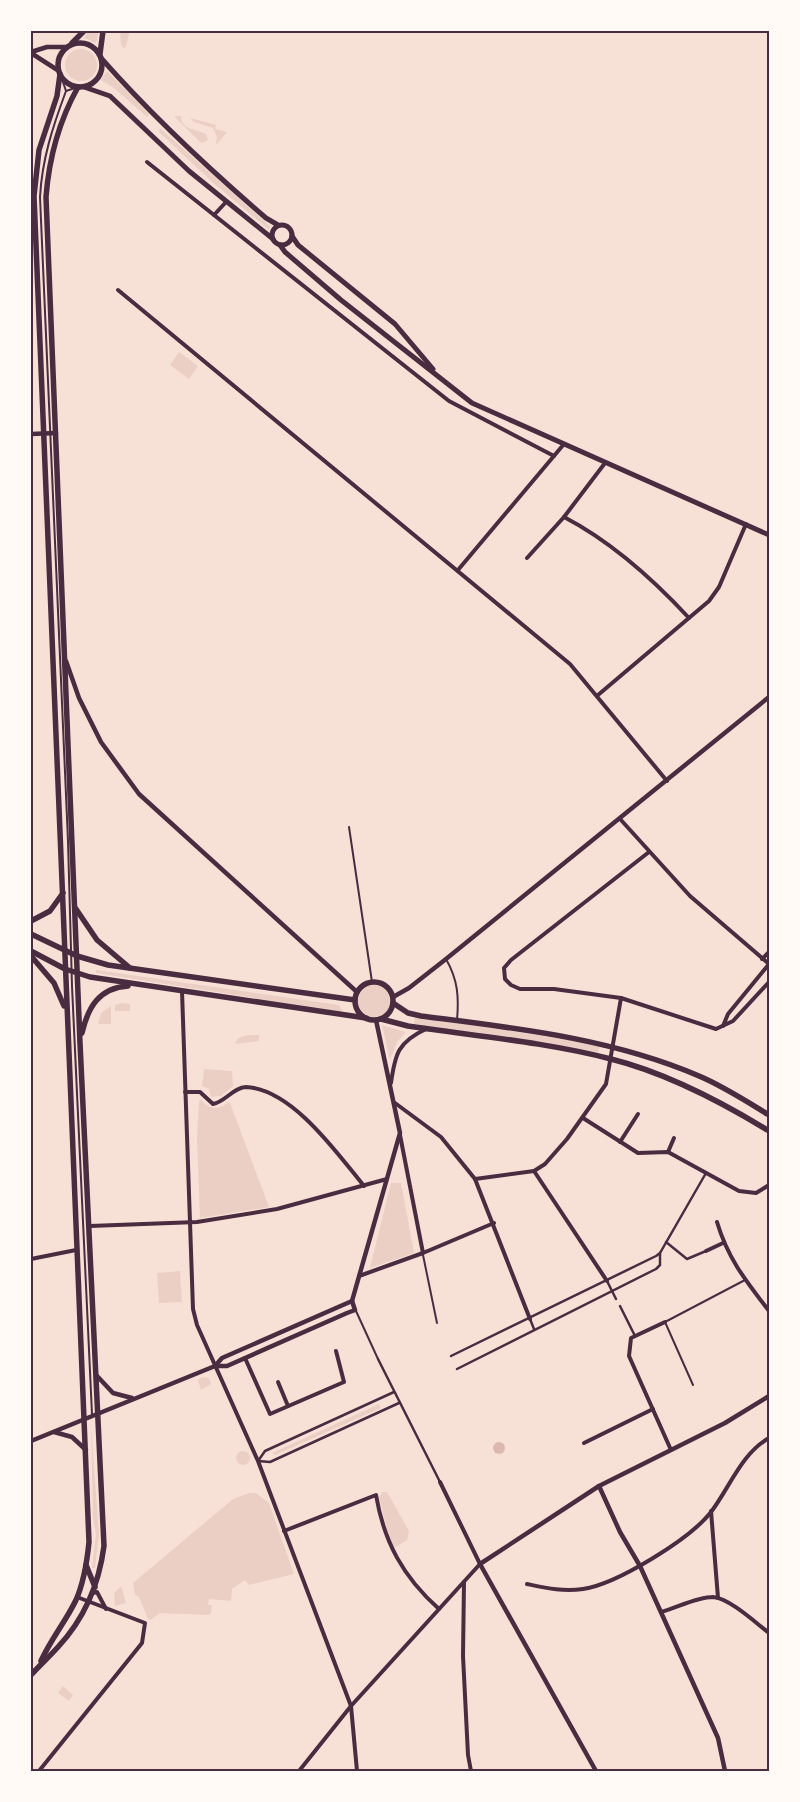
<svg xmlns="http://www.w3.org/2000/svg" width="800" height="1802" viewBox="0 0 800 1802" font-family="Poppins,sans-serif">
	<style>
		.green { fill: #ebcfc5 }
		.water { fill: #dcb8b0 }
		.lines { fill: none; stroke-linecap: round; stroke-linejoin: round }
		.service { stroke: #4a2c40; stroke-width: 2 }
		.pedestrian { stroke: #4a2c40; stroke-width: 2.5 }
		.minor { stroke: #4a2c40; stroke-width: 4 }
		.tertiary { stroke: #4a2c40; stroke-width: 4.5 }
		.secondary { stroke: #4a2c40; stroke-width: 5 }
		.primary { stroke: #4a2c40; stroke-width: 5.5 }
		.neatline { fill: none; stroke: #4a2c40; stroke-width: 2 }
	</style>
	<rect width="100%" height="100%" fill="#f7e1d7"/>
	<g class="green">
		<polygon points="88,31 99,31 96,43 84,38"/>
		<polygon points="120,31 130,31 125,49 121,45"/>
		<circle cx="81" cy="65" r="16"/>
		<polygon points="107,71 149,114 147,117 114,88 101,80"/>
		<path d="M174 116H181C181 130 196 129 206 134L208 140 202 143 199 141Z"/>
		<polygon points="190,118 216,125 215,129 227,132 216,145 217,137 213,128 194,122"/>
		<polygon points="160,128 270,226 269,230 211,181 159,132"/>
		<polygon points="179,352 198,366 189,379 170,365"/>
		<polygon points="96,970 339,1005 343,1012 96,973"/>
		<circle cx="374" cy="1001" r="16"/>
		<polygon points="121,1003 130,1004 130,1011 115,1011 115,1005"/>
		<polygon points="111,1006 111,1024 98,1024 101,1013"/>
		<polygon points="415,1016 600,1045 598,1054 414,1024"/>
		<polygon points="382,1025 406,1032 397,1042 390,1060"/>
		<path d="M259 1035V1041L235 1044C238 1034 250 1035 259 1035Z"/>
		<polygon points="204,1069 232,1071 233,1086 221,1096 211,1097 209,1089 202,1086"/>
		<path d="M201 1100C209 1109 219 1111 228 1102L230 1103 269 1207 200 1218 197 1137 199 1101Z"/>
		<polygon points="391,1183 401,1183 414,1253 370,1268"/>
		<polygon points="180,1271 182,1302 159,1303 157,1273"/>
		<polygon points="202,1377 209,1378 211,1384 201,1390 198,1380"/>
		<polygon points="379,1404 381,1408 275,1455 272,1453"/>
		<polygon points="91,1426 99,1534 95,1568 92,1568 96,1534 93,1518"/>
		<circle cx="243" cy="1458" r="7"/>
		<polygon points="382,1492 387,1492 409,1531 407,1540 396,1547 391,1545 379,1497"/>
		<polygon points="249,1493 256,1493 269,1503 294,1574 249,1585 245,1580 232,1589 231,1601 209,1599 208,1605 212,1605 211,1613 209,1615 160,1613 150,1620 148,1619 139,1597 135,1595 133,1583 233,1499"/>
		<polygon points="121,1586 126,1603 115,1606 114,1593"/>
		<polygon points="63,1686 73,1695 69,1701 58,1693"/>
	</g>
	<circle class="water" cx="499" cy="1448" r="6"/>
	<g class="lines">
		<g class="service">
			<polyline points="62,79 66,91"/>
			<path d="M75 88 66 91C53 126 42 159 40 197L68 841 72 986 92 1414"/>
			<polyline points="349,827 372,982"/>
			<path d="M446 959C458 980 459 997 457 1020"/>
			<polyline points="423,1255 437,1323"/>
			<polyline points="356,1311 378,1359"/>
			<polyline points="693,1385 665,1322 745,1280"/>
		</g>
		<g class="pedestrian">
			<polyline points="666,1242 687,1259 706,1251"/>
			<polyline points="607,1281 616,1299"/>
			<polyline points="620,1306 635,1336"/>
			<polyline points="530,1319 534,1329"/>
			<polyline points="451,1356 656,1256 660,1253 706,1173"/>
			<polyline points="378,1359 440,1482"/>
			<polyline points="457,1369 656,1269 660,1265 660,1253"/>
			<polyline points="258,1461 270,1462 399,1403"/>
			<polyline points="258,1461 265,1451 394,1392"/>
		</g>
		<g class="minor">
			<polyline points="147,162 449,401 554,456"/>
			<polyline points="214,215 226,202"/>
			<polyline points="118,290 570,664 667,781"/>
			<path d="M564 517C612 542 652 578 689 618"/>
			<polyline points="527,558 564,517 605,463"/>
			<polyline points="458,570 564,444"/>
			<polyline points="598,695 709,601 719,587 746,524"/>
			<polyline points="621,820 690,896 769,964"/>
			<polyline points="649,852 511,960 504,968 505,979 511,985 520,989 554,989 621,998 716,1029 733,1021 769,982"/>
			<polyline points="762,959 769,952"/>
			<polyline points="182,991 193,1309 197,1325 258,1461 351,1706 357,1771"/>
			<polyline points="723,1026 728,1014 769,964"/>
			<path d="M391 1083C395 1054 398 1042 426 1029"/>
			<path d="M185 1092H200L213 1104C225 1102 234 1087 246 1087 292 1089 337 1153 364 1186"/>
			<polyline points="395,1103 441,1137 475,1179 530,1319"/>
			<polyline points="583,1118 638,1153 668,1152 739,1191 756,1193 769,1185"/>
			<polyline points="400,1135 423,1253"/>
			<polyline points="620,1142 638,1114"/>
			<polyline points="668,1152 674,1138"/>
			<polyline points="534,1171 607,1281"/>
			<polyline points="475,1179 534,1171 545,1164 567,1139 606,1084 621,998"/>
			<path d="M717 1222C728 1259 746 1281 769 1311"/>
			<polyline points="90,1226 197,1222 277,1209 387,1179"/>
			<polyline points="706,1251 723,1243"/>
			<polyline points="31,1259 76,1250"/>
			<polyline points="359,1276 423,1253 494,1223"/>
			<polyline points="665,1322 631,1338 629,1356 671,1450"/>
			<polyline points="245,1358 270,1414 344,1382 336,1351"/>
			<polyline points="278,1382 288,1406"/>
			<polyline points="584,1443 653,1409"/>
			<polyline points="711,1511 718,1598"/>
			<path d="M284 1531 376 1495C384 1542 403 1577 439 1609"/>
			<polyline points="464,1582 463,1656 468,1755 471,1771"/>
			<path d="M527 1584C546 1588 563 1592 583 1589 617 1584 690 1539 711 1512 730 1487 741 1454 769 1438"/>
			<polyline points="93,1593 97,1592 106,1609"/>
			<path d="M661 1612C676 1608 697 1597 713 1597 729 1598 756 1623 769 1633"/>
			<polyline points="39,1771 142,1643 145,1623 77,1597"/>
			<polyline points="299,1771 351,1706 480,1564 440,1482"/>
		</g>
		<g class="tertiary">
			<polyline points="31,52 47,47 66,47"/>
			<polyline points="31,53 59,71"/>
			<polyline points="31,434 56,433"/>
			<polyline points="66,661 79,698 101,742 139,794 357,992"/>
			<polyline points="393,997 409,988 446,959 769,697"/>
			<polyline points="352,1301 400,1133 376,1020"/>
			<polyline points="215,1366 222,1358 352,1301"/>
			<polyline points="98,1377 113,1393 132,1398"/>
			<polyline points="54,1432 72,1437 86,1450"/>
			<polyline points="31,1441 215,1366 227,1366 347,1313 355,1310 352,1301"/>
			<polyline points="599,1486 620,1532 640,1566 718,1738 725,1771"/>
			<polyline points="596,1771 480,1564 599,1486 725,1423 769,1396"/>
		</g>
		<g class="secondary">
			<path d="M101 58C152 116 208 168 266 218L278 225"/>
			<polyline points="84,87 110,96 189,171 273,239"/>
			<circle cx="282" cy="235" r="10"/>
			<polyline points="292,236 298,245 395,324 433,369"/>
			<polyline points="280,245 285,252 341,300 472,403 769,535"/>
		</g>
		<g class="primary">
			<circle cx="80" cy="65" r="22"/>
			<polyline points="72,43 84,31"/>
			<polyline points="100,54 103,31"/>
			<polyline points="76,909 97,940 130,968"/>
			<polyline points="31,921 50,911 63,893"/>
			<polyline points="31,934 77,956 108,965 355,1000"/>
			<polyline points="31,951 65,969 90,977 366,1018"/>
			<polyline points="31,956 54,983 64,1006"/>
			<circle cx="374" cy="1001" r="19"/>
			<path d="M393 1003 408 1013 421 1016C514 1028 611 1038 699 1076 723 1086 746 1101 769 1115"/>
			<path d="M381 1019 408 1026C475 1036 545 1042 611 1059 667 1073 720 1101 769 1131"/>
			<path d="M82 1033C88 1007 99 988 128 986"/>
			<polyline points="86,1565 95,1587"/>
			<path d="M41 1661C51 1639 66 1621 76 1600 84 1582 87 1562 89 1542L34 196 39 150 57 96 60 74"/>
			<path d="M31 1675C40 1665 49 1657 58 1647 85 1618 99 1584 104 1546L80 1043 46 197C49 158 59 121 78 87"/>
		</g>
	</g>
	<rect width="800" height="1802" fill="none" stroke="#fffaf5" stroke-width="65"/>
	<rect x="32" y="32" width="736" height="1738" class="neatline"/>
</svg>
